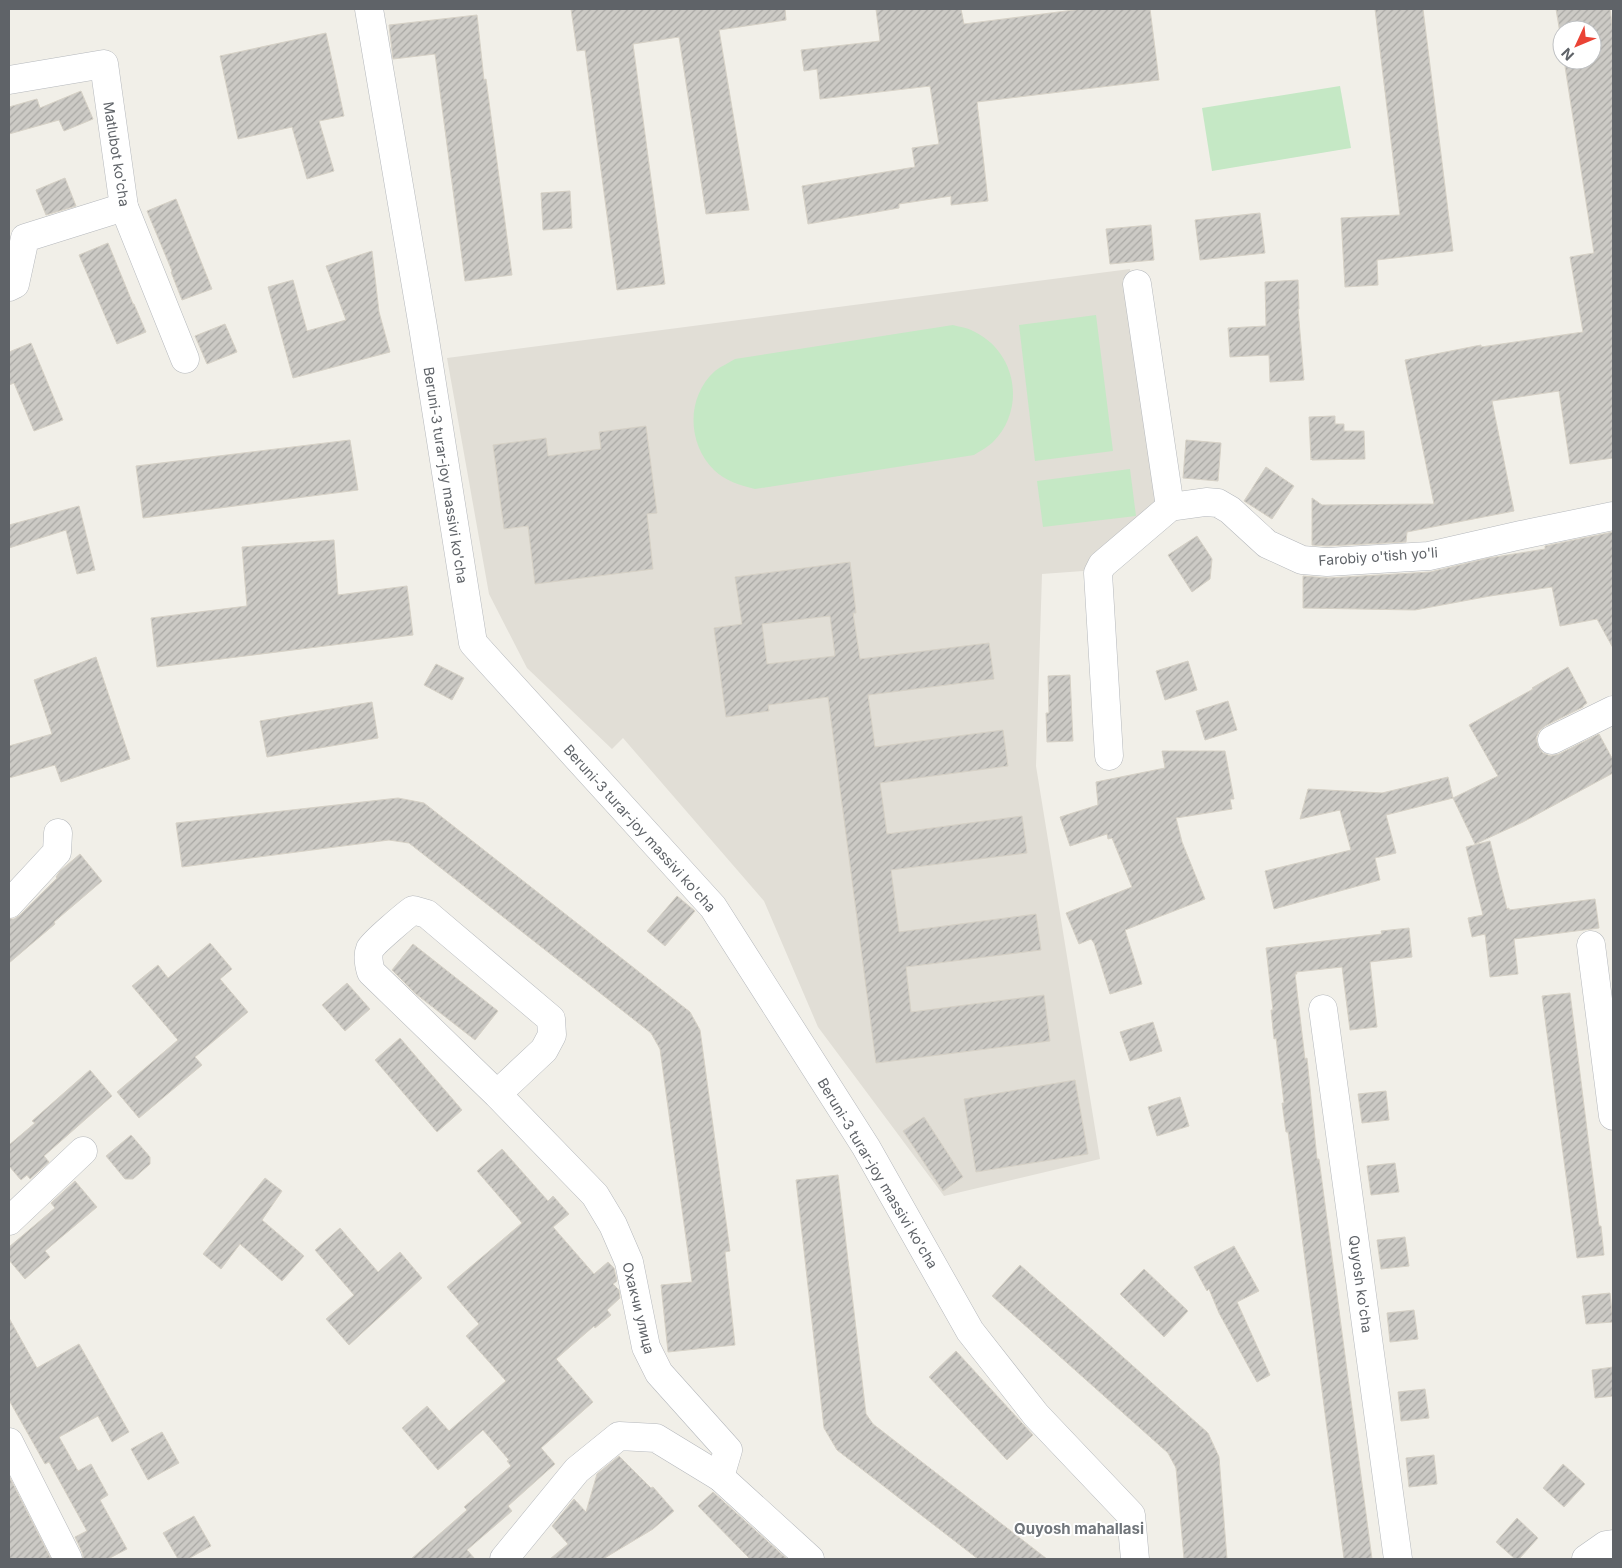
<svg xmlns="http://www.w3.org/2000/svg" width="1622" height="1568" viewBox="0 0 1622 1568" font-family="Inter,sans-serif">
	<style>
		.education { fill: #e1ded6 }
		.pitch { fill: #c5e8c5 }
		.building { fill: url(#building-hatch); stroke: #d6d1c6; fill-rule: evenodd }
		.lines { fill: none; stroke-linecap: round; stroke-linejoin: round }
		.minor-casing { stroke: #b5b8bc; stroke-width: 29 }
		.minor { stroke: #fff; stroke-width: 28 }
		.labels { text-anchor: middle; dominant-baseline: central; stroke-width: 4; stroke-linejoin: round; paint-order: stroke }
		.street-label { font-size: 14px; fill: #5f6368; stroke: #fff }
		.neighbourhood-label { font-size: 15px; font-weight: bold; fill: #70757a; stroke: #fff }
	</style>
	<defs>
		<pattern id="building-hatch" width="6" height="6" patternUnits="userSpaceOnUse" patternTransform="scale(1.25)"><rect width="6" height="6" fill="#cccac5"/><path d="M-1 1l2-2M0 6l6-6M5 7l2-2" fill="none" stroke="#a9a8a4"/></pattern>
	</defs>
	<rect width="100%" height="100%" fill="#f1efe8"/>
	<polygon class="education" points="1130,269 1158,508 1083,571 1042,574 1036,766 1100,1159 944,1196 818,1027 764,901 623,738 612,749 527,668 489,594 447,358"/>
	<g class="pitch">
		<polygon points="1340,86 1351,148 1212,171 1202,108"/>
		<polygon points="1096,315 1113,451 1035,461 1019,325"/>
		<path d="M953 325C960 327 969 328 975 332 1017 353 1026 409 993 442 988 447 980 451 974 455L755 489C740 485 725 481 714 470 687 443 686 397 715 371 721 366 729 363 735 359Z"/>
		<polygon points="1130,469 1136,516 1043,527 1037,481"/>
	</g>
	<g class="building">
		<polygon points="571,9 785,9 786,20 719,30 749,210 706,214 679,37 633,44 665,284 617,290 585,50 577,51"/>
		<polygon points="876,9 961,9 964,24 1082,9 1150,9 1159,80 977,102 988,201 951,205 951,196 899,204 899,208 808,224 802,186 915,167 912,148 939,144 930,86 820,99 817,69 804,71 801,50 880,41"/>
		<polygon points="1375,9 1423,9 1453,251 1377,260 1378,285 1345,287 1341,218 1400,215"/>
		<polygon points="1556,9 1610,9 1613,33 1613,458 1570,464 1559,391 1492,401 1514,511 1407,532 1406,542 1327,546 1312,545 1312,498 1322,505 1434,504 1405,360 1481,345 1481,347 1583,332 1570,257 1594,253 1564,60 1592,60 1592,30 1562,30 1562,45"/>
		<polygon points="477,15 484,80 486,79 512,275 465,281 435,54 393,59 389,25"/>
		<polygon points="326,33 344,116 319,121 334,171 307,179 292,127 238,139 220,56"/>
		<polygon points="81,91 93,119 64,131 59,120 9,134 9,107 37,99 40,108"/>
		<polygon points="65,178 76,206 46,215 36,190"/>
		<polygon points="570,191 572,228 543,230 541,193"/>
		<polygon points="176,199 212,289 182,300 171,272 172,271 147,211"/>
		<polygon points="1260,213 1265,253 1200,260 1195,220"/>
		<polygon points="1151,225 1154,260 1110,264 1106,229"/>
		<polygon points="108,243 133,304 134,304 146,332 117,344 79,255"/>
		<polygon points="372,251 379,312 390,352 293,378 268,287 293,280 307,331 346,320 326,266"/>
		<polygon points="1298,280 1299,309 1298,309 1304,380 1270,382 1269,355 1230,357 1228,328 1266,326 1265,282"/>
		<polygon points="225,324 237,352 207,364 195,336"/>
		<polygon points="31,343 63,420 34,431 14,383 9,385 9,352"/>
		<polygon points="1335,416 1335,424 1344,424 1344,431 1364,431 1365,459 1312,460 1312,458 1311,460 1309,417"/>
		<polygon points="646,426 657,513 647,514 653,569 535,584 528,526 504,529 493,445 546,438 548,456 601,449 599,432"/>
		<polygon points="350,440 358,490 143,518 136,466"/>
		<polygon points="1186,440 1221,443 1218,481 1183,478"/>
		<polygon points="1266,467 1294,486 1272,519 1244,501"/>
		<polygon points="79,506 95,570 77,574 66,530 9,548 9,525"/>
		<polygon points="1613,532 1613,648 1597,619 1560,626 1552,587 1490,596 1415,610 1303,608 1303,576 1328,578 1430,572 1489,558 1545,549 1545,546"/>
		<polygon points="1197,536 1212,559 1210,579 1192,592 1168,555"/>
		<polygon points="334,540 338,595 407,586 413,635 157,667 151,618 247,606 242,547"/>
		<path d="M850 562 856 613H853L860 659 989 643 994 679 868 695 875 747 1003 730 1008 766 880 783 887 834 1022 816 1027 853 891 870 899 932 1036 914 1041 950 906 967 911 1012 1044 995 1050 1041 876 1063 828 697 768 705 769 711 726 717 714 628 742 624 735 577ZM830 616 835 656 767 664 762 624Z"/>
		<polygon points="96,657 130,759 61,782 55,765 9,778 9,746 52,734 34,680"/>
		<polygon points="1188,661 1197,690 1165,700 1156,671"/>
		<polygon points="436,664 464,678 452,700 424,685"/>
		<polygon points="1568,667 1587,703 1583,706 1583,707 1545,726 1539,731 1536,738 1538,746 1543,753 1551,756 1559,754 1599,734 1613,760 1613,773 1523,822 1475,844 1453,798 1498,776 1469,725 1533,689 1532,688"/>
		<polygon points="1070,675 1073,741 1047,742 1046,713 1049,713 1048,676"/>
		<polygon points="1228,701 1237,730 1205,740 1196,711"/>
		<polygon points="372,702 378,738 267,757 260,721"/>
		<polygon points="1162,751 1225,751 1234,799 1230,799 1232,809 1176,818 1182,842 1205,899 1125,930 1142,984 1110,994 1094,943 1091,939 1079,944 1066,913 1132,887 1112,838 1108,839 1107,834 1070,846 1060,817 1098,805 1096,782 1165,768"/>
		<polygon points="1448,777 1453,798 1386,815 1396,853 1375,858 1380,880 1274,909 1265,871 1351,850 1340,810 1300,819 1308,789 1382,793"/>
		<polygon points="398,798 424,803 690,1012 700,1030 730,1251 725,1252 735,1345 668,1352 661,1285 692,1282 660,1049 651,1033 409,843 389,840 182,867 176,823"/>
		<polygon points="1490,841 1507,909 1509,908 1509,910 1595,899 1599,928 1514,939 1518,974 1490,977 1485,934 1472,937 1468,918 1483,915 1466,847"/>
		<polygon points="80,854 102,881 54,922 55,924 9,963 9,919 14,919 20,915 57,878 56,877 60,871"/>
		<polygon points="677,896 695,911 665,946 647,931"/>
		<polygon points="1409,928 1412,957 1370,962 1377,1027 1350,1030 1342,967 1296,972 1297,974 1295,974 1305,1059 1307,1058 1317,1159 1319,1159 1372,1559 1344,1559 1296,1191 1288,1132 1286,1132 1282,1103 1284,1103 1276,1038 1274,1039 1271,1010 1273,1010 1266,948 1382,934 1381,931"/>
		<polygon points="210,943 232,969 220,979 248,1012 195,1057 202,1065 139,1118 117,1092 178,1040 132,986 158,965 168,978"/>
		<polygon points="413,944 498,1011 475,1040 416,994 392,970"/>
		<polygon points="347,983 370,1009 345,1031 322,1005"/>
		<polygon points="1570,993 1599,1226 1601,1226 1604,1255 1577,1258 1542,996"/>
		<polygon points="1153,1022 1162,1051 1130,1061 1120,1032"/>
		<polygon points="400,1038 462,1110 437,1132 375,1060"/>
		<polygon points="90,1070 112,1096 44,1156 49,1162 30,1179 27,1175 21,1180 9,1166 9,1145 35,1123 32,1121"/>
		<polygon points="1075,1080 1088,1154 976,1172 964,1099"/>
		<polygon points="1386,1091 1389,1120 1362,1123 1358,1094"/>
		<polygon points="1180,1097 1189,1126 1157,1136 1148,1107"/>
		<polygon points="924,1117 963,1177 943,1191 903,1131"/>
		<polygon points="131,1135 150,1157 150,1164 133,1179 125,1179 106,1156"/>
		<polygon points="502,1149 548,1201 553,1196 569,1214 553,1227 594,1274 608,1262 614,1268 617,1281 613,1284 619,1290 620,1298 607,1310 611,1315 595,1328 594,1326 556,1359 593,1402 541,1448 555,1464 508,1506 512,1511 467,1550 475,1559 411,1559 467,1510 464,1507 511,1466 507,1461 509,1460 483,1430 438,1470 402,1428 427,1406 449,1431 506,1381 466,1336 479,1324 447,1287 522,1223 477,1171"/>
		<polygon points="1395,1163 1399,1192 1371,1195 1367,1166"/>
		<polygon points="838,1175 866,1414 873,1424 1047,1559 978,1559 837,1450 824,1428 796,1180"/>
		<polygon points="265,1178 282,1191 262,1220 304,1256 282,1281 240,1244 221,1269 203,1254"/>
		<polygon points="75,1181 97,1207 45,1251 50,1257 25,1279 9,1260 9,1247 55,1208 51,1203"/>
		<polygon points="340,1228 378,1272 400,1252 422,1278 349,1345 326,1319 354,1295 315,1250"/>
		<polygon points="1405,1237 1409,1266 1381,1269 1377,1240"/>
		<polygon points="1234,1246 1259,1291 1237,1302 1270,1375 1257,1382 1219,1313 1209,1289 1207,1291 1194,1267"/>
		<polygon points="1020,1265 1208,1433 1219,1457 1227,1559 1184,1559 1176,1468 1168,1453 992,1296"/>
		<polygon points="1144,1269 1188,1311 1164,1337 1120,1294"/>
		<polygon points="1610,1293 1613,1322 1586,1324 1582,1296"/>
		<polygon points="1414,1310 1418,1339 1390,1342 1387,1313"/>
		<polygon points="9,1318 37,1368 79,1344 129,1432 112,1442 98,1416 59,1437 78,1471 91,1464 108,1495 100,1500 127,1549 108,1559 84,1559 82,1552 75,1537 87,1531 49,1462 45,1464 9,1400"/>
		<polygon points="956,1351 1033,1435 1007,1460 929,1377"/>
		<polygon points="1613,1367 1613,1396 1595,1398 1592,1370"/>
		<polygon points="1425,1389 1429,1418 1401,1421 1398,1392"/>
		<polygon points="162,1432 179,1463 148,1480 131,1449"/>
		<polygon points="1434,1455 1437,1484 1409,1487 1406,1458"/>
		<polygon points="619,1456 651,1488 653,1487 674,1511 653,1529 603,1559 550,1559 568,1544 552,1526 574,1499 586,1512 597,1474"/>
		<polygon points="1563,1464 1585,1484 1564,1507 1543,1488"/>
		<polygon points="9,1476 51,1559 9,1559"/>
		<polygon points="713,1492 787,1559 750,1559 698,1506"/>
		<polygon points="194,1516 211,1546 188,1559 178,1559 163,1533"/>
		<polygon points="1517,1518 1538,1538 1519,1559 1515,1559 1496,1542"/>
	</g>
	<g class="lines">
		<defs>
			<g id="minor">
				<polyline points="369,9 423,327 473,643 713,907 866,1147 970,1331 1036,1415 1131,1515 1135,1559"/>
				<polyline points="9,80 104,64 124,207 185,359"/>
				<polyline points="1137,284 1170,507"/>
				<polyline points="9,287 15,284 25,238 124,207"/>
				<polyline points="1552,740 1613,710"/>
				<polyline points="1109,756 1098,573 1102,565 1170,507 1206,502 1218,503 1230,510 1267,544 1302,560 1327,562 1429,556 1521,535 1613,516"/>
				<polyline points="9,904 57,852 58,833"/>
				<polyline points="1591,945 1613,1116"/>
				<polyline points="1323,1009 1398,1559"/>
				<path d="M497 1094 544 1050 552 1035 551 1019 427 914 413 910C406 915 374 942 370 949 367 956 369 965 371 972L497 1094 595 1195 613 1225 629 1262 646 1347 659 1373 728 1450 720 1477 810 1559"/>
				<polyline points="9,1221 83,1151"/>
				<polyline points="9,1442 68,1559"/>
				<polyline points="504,1559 577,1470 619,1436 656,1438 720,1477"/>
				<polyline points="1586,1559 1606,1545 1613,1544"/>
			</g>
		</defs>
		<use href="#minor" class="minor-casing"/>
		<use href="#minor" class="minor"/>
	</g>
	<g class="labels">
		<g class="street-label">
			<text transform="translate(117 154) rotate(81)">Matlubot ko'cha</text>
			<text transform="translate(446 475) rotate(81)">Beruni-3 turar-joy massivi ko'cha</text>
			<text transform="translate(1378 556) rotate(-4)">Farobiy o'tish yo'li</text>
			<text transform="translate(640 828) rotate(48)">Beruni-3 turar-joy massivi ko'cha</text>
			<text transform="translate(878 1173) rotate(59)">Beruni-3 turar-joy massivi ko'cha</text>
			<text transform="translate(1361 1284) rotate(82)">Quyosh ko'cha</text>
			<text transform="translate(639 1308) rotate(76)">Охакчи улица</text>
		</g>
		<g class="neighbourhood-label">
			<text x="1079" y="1528">Quyosh mahallasi</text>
		</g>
	</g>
	<rect width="1622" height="1568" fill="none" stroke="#5f6368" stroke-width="20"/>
	<g transform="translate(1577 45) rotate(226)"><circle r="24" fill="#ffffff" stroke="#bfc1c3"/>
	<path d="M0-4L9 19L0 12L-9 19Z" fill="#ea4335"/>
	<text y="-8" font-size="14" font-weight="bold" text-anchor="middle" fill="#5f6368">N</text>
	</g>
</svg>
